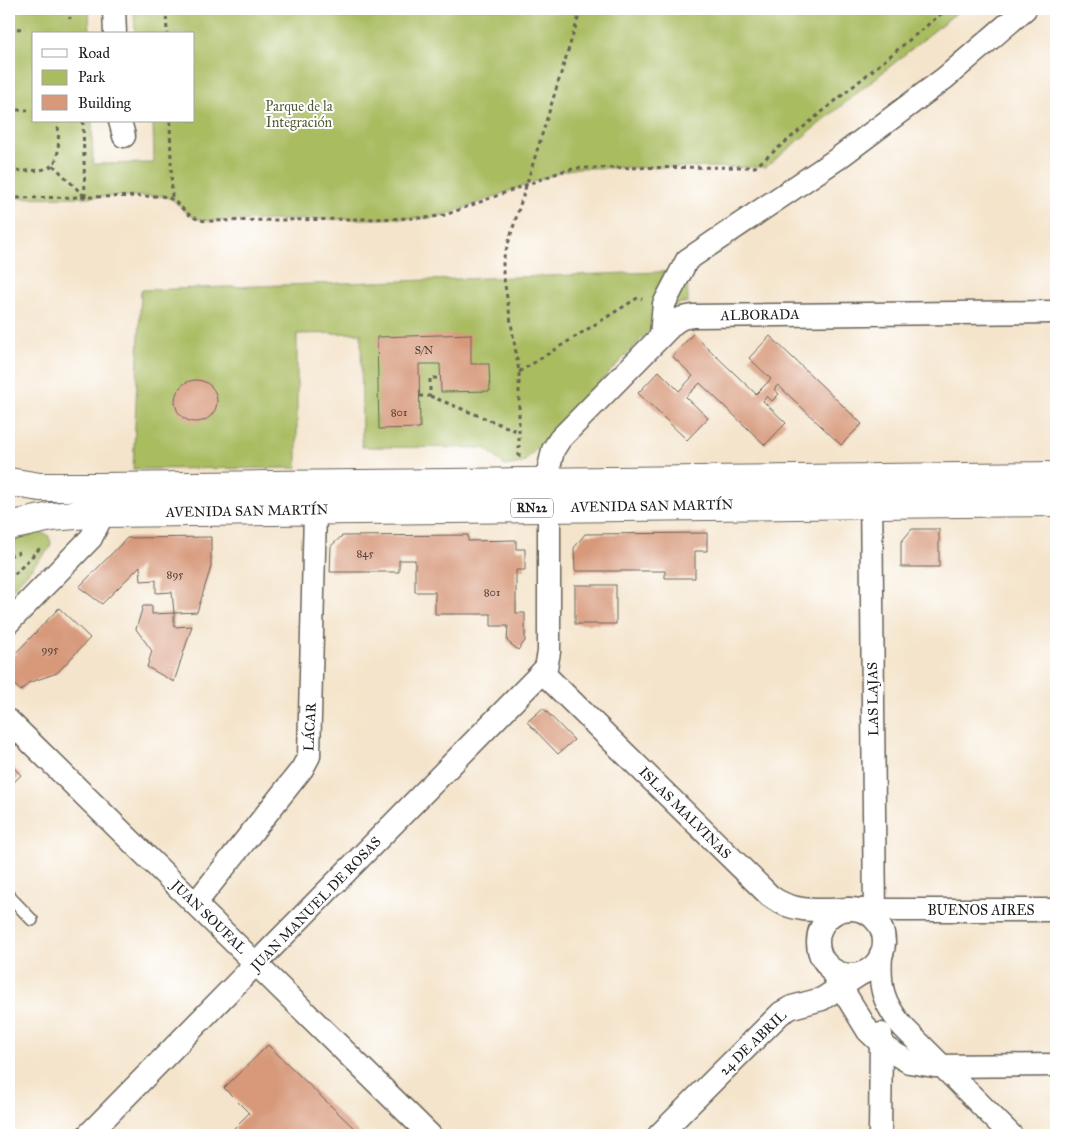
<svg xmlns="http://www.w3.org/2000/svg" width="1065" height="1144" viewBox="0 0 1065 1144" font-family="'IM FELL Great Primer',serif">
	<style>
		.green { fill: #a9bc60; stroke: #626c3e }
		.building { fill: #d7997a }
		.lines { fill: none; stroke-linecap: round; stroke-linejoin: round }
		.service-casing { stroke: #686259; stroke-width: 14 }
		.minor-casing { stroke: #686259; stroke-width: 25 }
		.trunk-casing { stroke: #686259; stroke-width: 30 }
		.path { stroke: #686259; stroke-width: 3; stroke-dasharray: 4 4; stroke-linecap: butt }
		.service { stroke: #fff; stroke-width: 11 }
		.minor { stroke: #fff; stroke-width: 22 }
		.trunk { stroke: #fff; stroke-width: 28 }
		.labels { text-anchor: middle; dominant-baseline: central; stroke-width: 4; stroke-linejoin: round; paint-order: stroke }
		.number-label { font-size: 11px; fill: #4b3b34 }
		.shield { fill: #fff; stroke: #606060; stroke-width: 1 }
		.shield-label { font-size: 12px; font-weight: bold; fill: #1c1c1c }
		.park-label { font-size: 14px; fill: #545c37; stroke: #fff }
		.street-label { font-size: 14px; fill: #1c1c1c; stroke: #fff }
	</style>
	<rect width="100%" height="100%" fill="#fff"/>
	<filter id="ink" filterUnits="userSpaceOnUse"><feTurbulence type="fractalNoise" baseFrequency=".02" numOctaves="2"/><feDisplacementMap in="SourceGraphic" scale="10" xChannelSelector="R" yChannelSelector="G"/><feConvolveMatrix kernelMatrix="1 2 1 2 8 2 1 2 1" color-interpolation-filters="sRGB"/></filter>
	<filter id="wash" filterUnits="userSpaceOnUse"><feTurbulence type="fractalNoise" baseFrequency=".0096" numOctaves="4" result="noise"/><feDisplacementMap in="SourceGraphic" scale="20" xChannelSelector="R" yChannelSelector="G"/><feGaussianBlur stdDeviation="1.12" result="paint"/><feColorMatrix in="noise" values="0 0 0 0 0 0 0 0 0 0 0 0 0 0 0 0 0 1.4 0 .05"/><feComposite in="paint" operator="in"/></filter>
	<g filter="url(#wash)">
		<rect width="100%" height="100%" fill="#f4e4cb"/>
		<g class="green">
			<path d="M9 9H89L90 34H34V121H92L93 164 154 163 153 121H194V34H135L134 9H961L766 167 578 168 563 171 445 215 431 218 208 221C181 219 182 198 161 196L9 198Z"/>
			<polygon points="687,271 688,303 681,303 669,310 523,463 505,466 485,448 362,447 361,333 297,334 297,468 133,469 141,290"/>
			<polygon points="39,532 48,535 51,542 50,548 9,593 9,542"/>
		</g>
		<g id="blocks">
			<g class="building">
				<polygon points="471,334 471,364 489,364 490,391 441,392 440,364 419,364 420,428 379,429 377,337"/>
				<polygon points="693,334 756,394 771,379 749,358 770,336 862,424 841,445 778,385 774,389 779,394 772,401 767,396 763,401 786,423 765,445 700,383 686,397 708,418 687,440 638,393 659,371 679,391 693,376 672,356"/>
				<circle cx="196" cy="401" r="21"/>
				<polygon points="912,529 939,529 939,567 901,567 901,542"/>
				<polygon points="707,533 707,551 695,551 695,578 665,578 665,571 575,571 574,548 585,534"/>
				<polygon points="468,535 468,541 516,540 516,549 525,549 525,570 516,570 516,613 525,613 525,641 518,650 507,641 508,626 491,626 491,614 435,614 435,592 415,592 415,560 399,560 399,572 330,572 331,546 342,536"/>
				<polygon points="211,537 211,567 197,612 174,613 172,592 156,593 156,580 141,581 140,566 102,604 79,587 127,538"/>
				<rect x="575" y="585" width="41" height="39"/>
				<polygon points="143,606 152,606 152,614 174,613 174,627 192,626 174,682 147,667 152,651 136,629"/>
				<polygon points="59,608 90,638 57,673 28,683 21,691 9,680 9,660"/>
				<polygon points="543,708 574,740 558,754 527,722"/>
				<polygon points="9,763 21,775 9,787"/>
				<polygon points="268,1045 361,1135 242,1135 234,1128 249,1113 224,1088"/>
			</g>
		</g>
	</g>
	<g filter="url(#ink)">
		<use href="#blocks" fill-opacity="0" stroke="#686259" stroke-width="1"/>
		<g class="lines">
			<defs>
				<polyline id="service" points="9,896 32,920"/>
				<g id="minor">
					<polyline points="114,9 115,34"/>
					<polyline points="120,121 124,136"/>
					<polyline points="661,335 664,304 687,260 837,159 945,78 1025,9"/>
					<polyline points="871,488 875,919"/>
					<polyline points="9,622 91,538 99,522 100,496"/>
					<path d="M542 672 770 896C793 914 822 910 849 909"/>
					<polyline points="9,721 430,1135"/>
					<polyline points="195,904 302,769 309,756 315,511"/>
					<circle cx="851" cy="942" r="33"/>
					<polyline points="860,910 1056,910"/>
					<path d="M881 954C879 986 882 1002 903 1027L1011 1135"/>
					<polyline points="828,966 868,1031 887,1049 909,1062 934,1066 1056,1065"/>
					<polyline points="88,1135 546,668 549,652 549,468 553,450 560,439 674,323 682,318 693,316 1056,312"/>
					<polyline points="659,1135 781,1013 792,1007 822,999 862,973"/>
					<polyline points="880,1135 881,1034"/>
				</g>
				<g id="trunk">
					<polyline points="9,482 40,487 100,487 1056,476"/>
					<polyline points="9,526 51,517 100,513 1056,502"/>
				</g>
			</defs>
			<use href="#service" class="service-casing"/>
			<use href="#minor" class="minor-casing"/>
			<use href="#trunk" class="trunk-casing"/>
			<g class="path">
				<polyline points="69,9 70,19"/>
				<polyline points="166,9 167,34"/>
				<polyline points="9,30 25,28"/>
				<polyline points="9,110 28,110"/>
				<polyline points="83,121 85,197"/>
				<polyline points="170,121 172,199"/>
				<polyline points="53,165 84,196"/>
				<path d="M9 171C58 171 60 171 58 121"/>
				<path d="M9 198 161 196C182 198 181 219 208 221L425 218 445 215 563 171 578 168 755 167 947 9"/>
				<polyline points="519,372 639,297 642,299"/>
				<polyline points="419,396 430,396 430,378 441,378"/>
				<polyline points="430,396 519,432"/>
				<polyline points="519,457 519,372 503,273 503,260 581,9"/>
				<polyline points="9,556 20,552"/>
				<polyline points="9,580 42,546"/>
			</g>
			<use href="#service" class="service"/>
			<use href="#minor" class="minor"/>
			<use href="#trunk" class="trunk"/>
		</g>
	</g>
	<g class="labels">
		<g class="number-label">
			<text x="424" y="350">S/N</text>
			<text x="399" y="412">801</text>
			<text x="365" y="553">845</text>
			<text x="175" y="574">895</text>
			<text x="492" y="592">801</text>
			<text x="50" y="649">995</text>
		</g>
		<rect class="shield" x="511" y="498.5" width="42" height="19" rx="4"/>
		<g class="shield-label">
			<text x="532" y="508">RN22</text>
		</g>
		<g class="park-label">
			<text x="299" y="106">Parque de la<tspan x="299" dy="16">Integración</tspan></text>
		</g>
		<g class="street-label">
			<text transform="translate(760 315) rotate(-1)">ALBORADA</text>
			<text transform="translate(652 506) rotate(-1)">AVENIDA SAN MARTÍN</text>
			<text transform="translate(247 511) rotate(-1)">AVENIDA SAN MARTÍN</text>
			<text transform="translate(873 699) rotate(-91)">LAS LAJAS</text>
			<text transform="translate(310 727) rotate(-87)">LÁCAR</text>
			<text transform="translate(685 813) rotate(45)">ISLAS MALVINAS</text>
			<text transform="translate(316 904) rotate(-46)">JUAN MANUEL DE ROSAS</text>
			<text x="981" y="910">BUENOS AIRES</text>
			<text transform="translate(209 917) rotate(44)">JUAN SOUFAL</text>
			<text transform="translate(753 1043) rotate(-44)">24 DE ABRIL</text>
		</g>
	</g>
	<rect width="1065" height="1144" fill="none" stroke="#fff" stroke-width="30"/>
	<rect x="32" y="32" width="162" height="90" fill="#ffffff" stroke="#a4a4a4"/>
	<rect x="42" y="49" width="25" height="8" fill="#ffffff" stroke="#a4a4a4"/>
	<text x="78" y="58" font-size="15" fill="#1c1c1c">Road</text>
	<rect x="42" y="70" width="25" height="15" fill="#a9bc60" stroke="#a4a4a4"/>
	<text x="78" y="82" font-size="15" fill="#1c1c1c">Park</text>
	<rect x="42" y="95" width="25" height="15" fill="#d7997a" stroke="#a4a4a4"/>
	<text x="78" y="108" font-size="15" fill="#1c1c1c">Building</text>
</svg>
